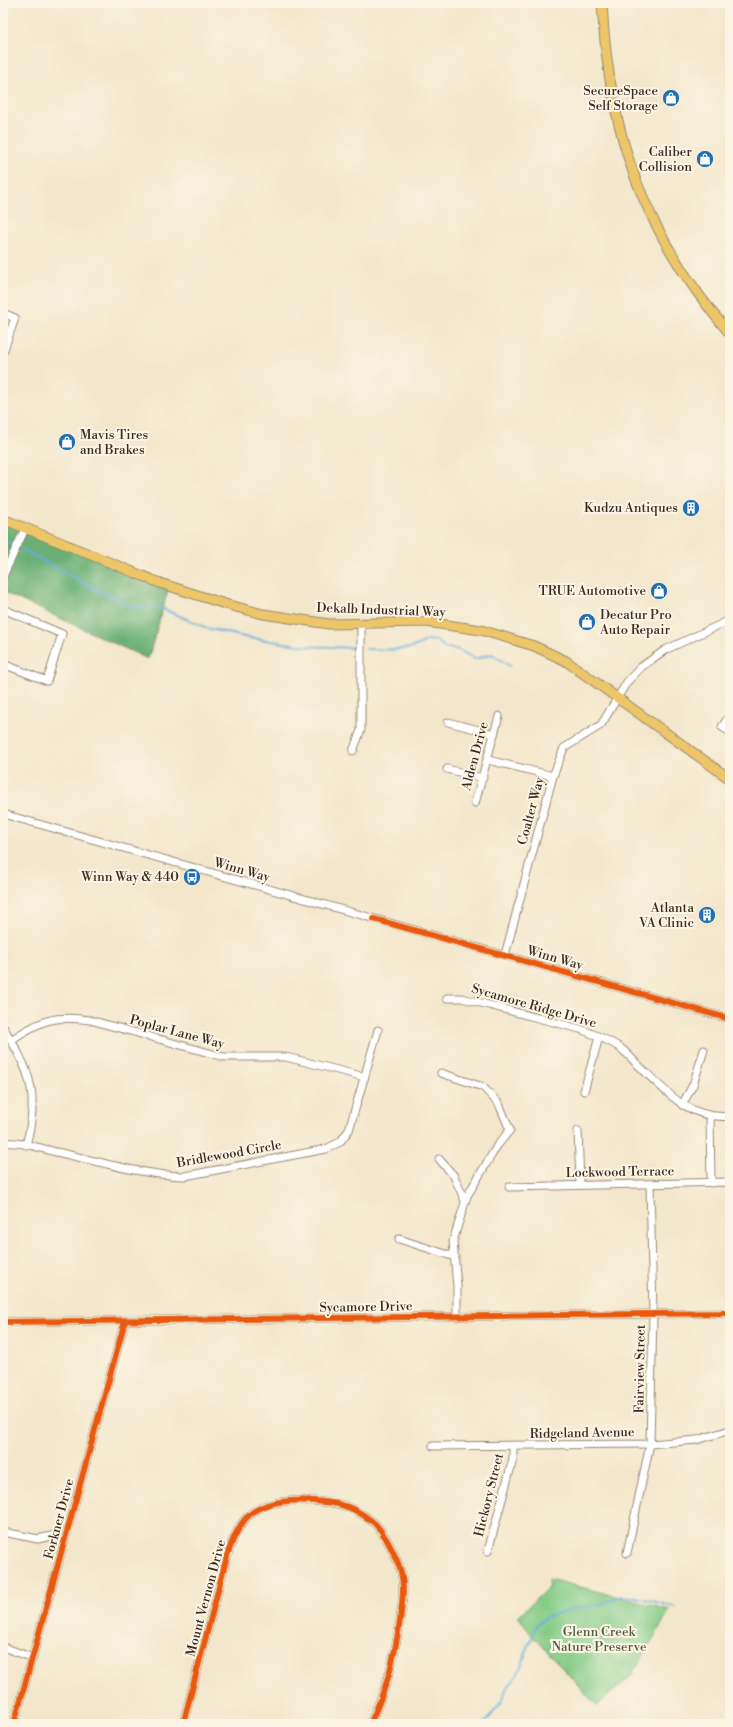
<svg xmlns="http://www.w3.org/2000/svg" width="733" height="1727" viewBox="0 0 733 1727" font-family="'Libre Bodoni',serif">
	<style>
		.green { fill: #84cc87; stroke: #607b52 }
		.forest { fill: #6bb074; stroke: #536d49 }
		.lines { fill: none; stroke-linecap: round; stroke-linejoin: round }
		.stream { stroke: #62acda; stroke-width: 2 }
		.minor-casing { stroke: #978874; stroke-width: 9 }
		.major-casing { stroke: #978874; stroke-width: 11 }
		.minor { stroke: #fff; stroke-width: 7 }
		.major { stroke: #ecc669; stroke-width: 9 }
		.cycleway-casing { stroke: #fcf5e5; stroke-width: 8 }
		.cycleway { stroke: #e8590c; stroke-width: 6 }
		.labels { text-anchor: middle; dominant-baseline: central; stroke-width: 4; stroke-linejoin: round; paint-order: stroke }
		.poi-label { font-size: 13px; fill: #3b2a1e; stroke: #fcf5e5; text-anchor: end }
		.street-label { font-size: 13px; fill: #3b2a1e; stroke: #fcf5e5 }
		.park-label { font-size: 13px; fill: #515b3e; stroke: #fcf5e5 }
	</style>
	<rect width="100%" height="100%" fill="#fcf5e5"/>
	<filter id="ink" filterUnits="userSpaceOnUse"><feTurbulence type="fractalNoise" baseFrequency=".025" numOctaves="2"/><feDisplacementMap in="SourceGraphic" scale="8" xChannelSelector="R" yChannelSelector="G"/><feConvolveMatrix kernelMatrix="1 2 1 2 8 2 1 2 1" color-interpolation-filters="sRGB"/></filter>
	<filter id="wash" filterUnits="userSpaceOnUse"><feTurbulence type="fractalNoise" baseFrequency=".012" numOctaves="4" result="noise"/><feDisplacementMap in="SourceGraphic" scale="16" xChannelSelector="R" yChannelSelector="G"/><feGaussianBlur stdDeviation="0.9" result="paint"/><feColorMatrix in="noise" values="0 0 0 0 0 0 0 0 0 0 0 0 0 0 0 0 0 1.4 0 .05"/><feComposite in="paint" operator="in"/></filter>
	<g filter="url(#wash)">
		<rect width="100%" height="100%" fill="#f3e7cb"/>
		<polygon class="green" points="549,1579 670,1610 631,1676 597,1706 527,1629 518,1616 548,1588"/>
		<polygon class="forest" points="3,518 170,584 148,659 3,592"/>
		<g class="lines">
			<g class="stream">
				<polyline points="3,541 11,544"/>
				<polyline points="22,549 95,589 131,606 161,608 207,628 244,637 305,646 355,648"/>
				<path d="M366 649C386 649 410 653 427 640L437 641 445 648 457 649 475 659 492 654 510 666"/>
				<polyline points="484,1724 502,1702 506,1689 517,1676 537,1624 548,1616 570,1610 602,1604 621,1596 636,1597 676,1607"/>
			</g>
		</g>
	</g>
	<g filter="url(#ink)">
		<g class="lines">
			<defs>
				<g id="minor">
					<polyline points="3,313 15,318 3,352"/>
					<polyline points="3,576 25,529"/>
					<polyline points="3,609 62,634 47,681 3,664"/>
					<polyline points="730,715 722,727 730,732"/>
					<polyline points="448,722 494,734"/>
					<polyline points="353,751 361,730 361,623"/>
					<polyline points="488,760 553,776"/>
					<polyline points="447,769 483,778"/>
					<polyline points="475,803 499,716"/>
					<polyline points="3,814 730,1019"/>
					<polyline points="505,955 553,776 564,748 601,725 627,682 641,667 665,650 730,620"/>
					<path d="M447 998H462L580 1029C593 1034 607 1039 619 1047 625 1051 630 1057 635 1062 663 1088 688 1121 730 1116"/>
					<path d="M3 1027C30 1070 40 1094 26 1145"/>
					<path d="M11 1040C41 1020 54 1015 90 1020L224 1057H286L365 1077"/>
					<polyline points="441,1073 483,1087 499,1104 510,1130 497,1146 467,1196 453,1241 457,1286 457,1317"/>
					<polyline points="584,1091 599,1037"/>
					<polyline points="682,1105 693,1085 704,1050"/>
					<polyline points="710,1116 711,1183"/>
					<polyline points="578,1131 580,1184"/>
					<path d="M3 1143C22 1141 42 1149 61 1153 101 1162 143 1175 185 1176L326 1149 340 1142 349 1130 378 1030"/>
					<polyline points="439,1159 454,1176 465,1201"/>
					<polyline points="509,1187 730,1182"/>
					<polyline points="399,1239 455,1257"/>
					<polyline points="3,1322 730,1313"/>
					<polyline points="433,1446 650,1444 697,1440 730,1430"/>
					<polyline points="3,1532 38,1539 51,1536 64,1540"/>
					<polyline points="488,1551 513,1459 513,1446"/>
					<polyline points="627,1553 650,1444 653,1315 650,1184"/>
					<polyline points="3,1647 33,1658"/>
					<polyline points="14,1724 125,1321"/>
					<path d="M183 1724 227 1556C232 1542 236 1530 246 1518 266 1496 311 1499 338 1504 351 1507 363 1514 373 1522 384 1531 397 1558 401 1572 405 1588 402 1604 400 1620 394 1661 387 1687 370 1724"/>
				</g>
				<g id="major">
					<path d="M602 3C609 136 643 232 730 334"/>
					<polyline points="3,519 160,583 225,604 263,614 329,624 426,622 481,630 534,646 566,661 730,779"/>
				</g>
			</defs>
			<use href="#minor" class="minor-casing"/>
			<use href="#major" class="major-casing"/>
			<use href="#minor" class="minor"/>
			<use href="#major" class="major"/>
			<defs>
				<g id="cycleway">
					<polyline points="374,919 730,1019"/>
					<polyline points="3,1322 730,1313"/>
					<polyline points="14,1724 125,1321"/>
					<path d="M183 1724 227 1556C232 1542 236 1530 246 1518 266 1496 311 1499 338 1504 351 1507 363 1514 373 1522 384 1531 397 1558 401 1572 405 1588 402 1604 400 1620 394 1661 387 1687 370 1724"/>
				</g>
			</defs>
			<use href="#cycleway" class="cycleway-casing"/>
			<use href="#cycleway" class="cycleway"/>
		</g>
	</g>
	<defs>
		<symbol id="shop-disc" viewBox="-11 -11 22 22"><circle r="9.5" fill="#1f6fb2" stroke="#fcf5e5"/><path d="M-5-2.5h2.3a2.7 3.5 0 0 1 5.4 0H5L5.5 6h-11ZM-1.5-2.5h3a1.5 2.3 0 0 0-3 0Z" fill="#fff"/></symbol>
		<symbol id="building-disc" viewBox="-11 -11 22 22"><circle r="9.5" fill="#1f6fb2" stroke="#fcf5e5"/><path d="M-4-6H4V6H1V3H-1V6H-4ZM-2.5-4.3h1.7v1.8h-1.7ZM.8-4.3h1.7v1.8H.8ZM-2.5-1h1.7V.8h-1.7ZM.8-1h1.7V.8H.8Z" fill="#fff"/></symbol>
		<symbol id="bus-disc" viewBox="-11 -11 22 22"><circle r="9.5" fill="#1f6fb2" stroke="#fcf5e5"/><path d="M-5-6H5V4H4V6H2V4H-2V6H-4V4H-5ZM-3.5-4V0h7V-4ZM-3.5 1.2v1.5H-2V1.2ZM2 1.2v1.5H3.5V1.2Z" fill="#fff"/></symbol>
	</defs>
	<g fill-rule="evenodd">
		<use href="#shop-disc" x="661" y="88" width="20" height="20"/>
		<use href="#shop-disc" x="695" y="149" width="20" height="20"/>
		<use href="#shop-disc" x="57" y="432" width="20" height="20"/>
		<use href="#building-disc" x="681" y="498" width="20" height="20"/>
		<use href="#shop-disc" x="649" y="581" width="20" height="20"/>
		<use href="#shop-disc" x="577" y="612" width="20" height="20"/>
		<use href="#bus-disc" x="182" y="867" width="20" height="20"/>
		<use href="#building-disc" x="697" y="905" width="20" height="20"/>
	</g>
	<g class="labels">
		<g class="poi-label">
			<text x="658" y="91">SecureSpace<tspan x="658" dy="15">Self Storage</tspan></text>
			<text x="692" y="152">Caliber<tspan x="692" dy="15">Collision</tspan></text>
			<text x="80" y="435" text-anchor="start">Mavis Tires<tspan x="80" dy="15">and Brakes</tspan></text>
			<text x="678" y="508">Kudzu Antiques</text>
			<text x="646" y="591">TRUE Automotive</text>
			<text x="600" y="615" text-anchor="start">Decatur Pro<tspan x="600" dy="15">Auto Repair</tspan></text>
			<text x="179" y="877">Winn Way &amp; 440</text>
			<text x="694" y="908">Atlanta<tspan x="694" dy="15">VA Clinic</tspan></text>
		</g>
		<g class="street-label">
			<text transform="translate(381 610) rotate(2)">Dekalb Industrial Way</text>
			<text transform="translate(475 756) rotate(-75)">Alden Drive</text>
			<text transform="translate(531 811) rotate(-75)">Coalter Way</text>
			<text transform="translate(242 870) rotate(16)">Winn Way</text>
			<text transform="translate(555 958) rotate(16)">Winn Way</text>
			<text transform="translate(534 1006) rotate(16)">Sycamore Ridge Drive</text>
			<text transform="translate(177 1032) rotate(15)">Poplar Lane Way</text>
			<text transform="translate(229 1154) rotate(-10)">Bridlewood Circle</text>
			<text transform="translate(620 1172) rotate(-1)">Lockwood Terrace</text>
			<text transform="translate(366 1307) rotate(-1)">Sycamore Drive</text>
			<text transform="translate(640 1369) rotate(-89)">Fairview Street</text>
			<text transform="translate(582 1433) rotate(-1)">Ridgeland Avenue</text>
			<text transform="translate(489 1495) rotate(-76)">Hickory Street</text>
			<text transform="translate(59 1519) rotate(-75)">Forkner Drive</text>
			<text transform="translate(206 1598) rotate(-75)">Mount Vernon Drive</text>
		</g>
		<g class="park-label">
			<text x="599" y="1632">Glenn Creek<tspan x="599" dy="15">Nature Preserve</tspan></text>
		</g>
	</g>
	<rect width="733" height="1727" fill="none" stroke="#fcf5e5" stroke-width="16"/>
</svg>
